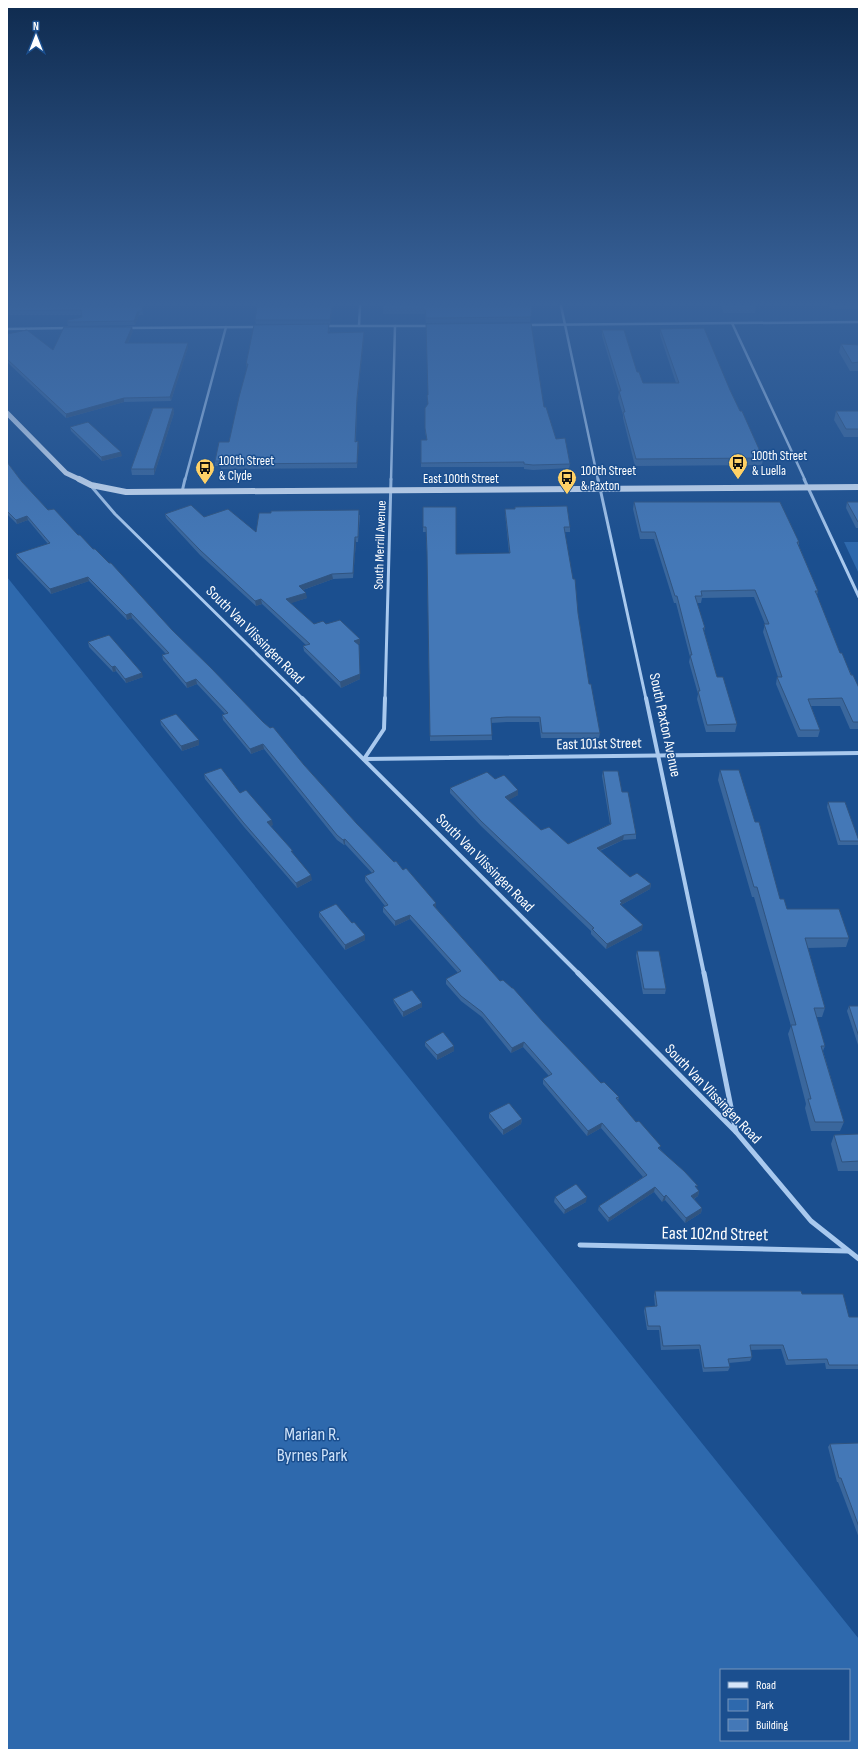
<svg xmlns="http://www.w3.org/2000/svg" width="866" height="1757" viewBox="0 0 866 1757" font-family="'Sofia Sans Condensed',sans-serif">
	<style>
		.green { fill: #2e69ad; fill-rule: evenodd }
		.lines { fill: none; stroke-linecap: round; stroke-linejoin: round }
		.street-far3 { stroke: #a9c9ee; stroke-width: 2.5 }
		.street-far2 { stroke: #a9c9ee; stroke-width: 3 }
		.street-far1 { stroke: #a9c9ee; stroke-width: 4 }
		.street { stroke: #a9c9ee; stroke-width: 5 }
		.secondary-far1 { stroke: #d6e6fa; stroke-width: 5 }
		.secondary { stroke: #d6e6fa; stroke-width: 6 }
		.wall { fill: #3a679d }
		.shaded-wall { fill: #305480 }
		.building { fill: #4478b7; stroke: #305480 }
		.labels { text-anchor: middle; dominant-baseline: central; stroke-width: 3; stroke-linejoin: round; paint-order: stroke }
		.far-poi-label { font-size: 13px; fill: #fff; stroke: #1b4f8f; text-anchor: start }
		.far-street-label { font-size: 13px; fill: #fff; stroke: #1b4f8f }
		.street-label { font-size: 15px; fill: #fff; stroke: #1b4f8f }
		.near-street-label { font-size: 18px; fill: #fff; stroke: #1b4f8f }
		.near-park-label { font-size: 18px; fill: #cfe3fa; stroke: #1b4f8f }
	</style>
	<rect width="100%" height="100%" fill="#1b4f8f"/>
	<g class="green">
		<polygon points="844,542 859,542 859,574"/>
		<path d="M7 577 859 1639V1750H7ZM721 1670H849V1740H721Z"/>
	</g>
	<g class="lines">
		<g class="street-far3">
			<polyline points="561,306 598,480"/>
			<polyline points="732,323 805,480"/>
			<polyline points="527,325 859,322"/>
			<polyline points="325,326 431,326"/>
			<polyline points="359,326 360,306"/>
			<polyline points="127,328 259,327"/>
			<polyline points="7,329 69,328"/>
			<polyline points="185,480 226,327"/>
			<polyline points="391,480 395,326"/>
		</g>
		<g class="street-far2">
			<polyline points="598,479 646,699"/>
			<polyline points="804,479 859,597"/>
			<polyline points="91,486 115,514 303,699"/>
			<polyline points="182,492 185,479"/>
			<polyline points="385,699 391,479"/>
		</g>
		<g class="street-far1">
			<polyline points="302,698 579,974"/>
			<polyline points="646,698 704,974"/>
			<polyline points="364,759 859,753"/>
			<polyline points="364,759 384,729 385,698"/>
		</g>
		<g class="street">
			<polyline points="578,973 736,1132 811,1221 859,1259"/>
			<polyline points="704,973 736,1132"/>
			<polyline points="580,1245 848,1251"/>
		</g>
		<polyline class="secondary-far1" points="7,413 66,473 81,480"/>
		<polyline class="secondary" points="79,479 91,485 126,492 859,487"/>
	</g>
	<g class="wall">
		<polygon points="7,306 142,306 143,315 139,315 135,325 68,326 67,322 82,317 81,315 7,315"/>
		<polygon points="333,306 330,324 256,324 255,320"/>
		<polygon points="383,306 532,306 530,322 426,323 425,314 383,314"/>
		<polygon points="721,306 756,306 755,313 724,313"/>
		<polygon points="829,306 859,306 859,309 831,309"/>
		<polygon points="330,329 329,333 364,332 364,337 357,403 356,442 358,441 357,468 221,469 220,466 215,466 215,461 229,442 247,368 246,364"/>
		<polygon points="660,329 730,390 763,458 762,465 635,466 623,418 623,415 618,398 619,392 602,336 602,330 637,372 643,383 676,383 660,335"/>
		<polygon points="133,331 128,343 188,347 171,401 124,402 66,418 7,362 7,334 53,350"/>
		<polygon points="841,344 859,345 859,371 850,371 839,352"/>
		<polygon points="544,407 556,439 570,464 569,468 533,470 524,469 524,467 421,467 421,440 427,440 425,432 425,408"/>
		<polygon points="173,408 174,413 154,475 132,475 131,469"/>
		<polygon points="836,411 859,411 859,437 844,437 834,420"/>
		<polygon points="70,427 122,456 102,461 71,431"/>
		<polygon points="7,462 22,482 48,510 78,535 109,563 172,630 304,765 357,824 436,908 500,981 543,1022 601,1083 619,1097 618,1101 636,1122 660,1149 699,1191 698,1196 694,1199 702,1208 701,1213 685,1223 665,1200 662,1202 654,1192 608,1222 598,1210 599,1206 643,1177 601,1128 587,1136 543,1084 543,1079 549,1076 523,1047 511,1053 482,1017 461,1001 446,984 446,979 458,973 410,919 395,926 383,912 383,907 385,906 365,881 365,876 372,873 345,844 344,845 337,840 264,749 251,754 223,720 222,715 225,714 197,684 187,688 163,660 162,655 166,654 132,618 127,620 89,581 51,594 17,558 16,554 48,544 28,520 17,524 7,514"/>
		<polygon points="634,502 799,542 799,546 818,591 817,595 840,653 859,688 859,729 850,729 840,706 811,706 820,730 818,737 798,737 776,684 777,677 778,677 763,632 765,624 754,597 702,598 701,603 697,603 705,628 704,631 717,677 737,724 735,732 706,732 697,699 698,694 689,662 690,657 676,603 674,603 654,539 640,539 633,509"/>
		<polygon points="847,502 859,502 859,528 856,528 846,508"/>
		<polygon points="423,507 456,554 509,553 505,513 505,509 570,527 570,532 564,532 589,684 600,733 599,738 541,738 539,722 507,722 491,723 492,740 430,741 427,557 426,532 423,532"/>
		<polygon points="165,514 204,517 256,532 360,515 358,542 356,542 353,578 333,579 303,590 307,598 290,603 314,624 326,624 360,644 358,644 360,679 341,688 304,651 303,646 306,645 262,604 256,606 200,555 166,518"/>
		<polygon points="88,642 143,677 126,683 116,671 113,672 89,647"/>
		<polygon points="160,720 199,740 199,745 182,751 161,725"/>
		<polygon points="720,770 755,822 780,899 787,909 849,938 846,947 808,948 825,1008 822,1017 816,1017 825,1046 823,1051 844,1122 840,1131 811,1131 805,1108 806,1104 788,1034 791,1026 754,897 752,897 718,780"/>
		<polygon points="603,771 622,792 636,834 636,839 623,840 600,851 630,877 651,884 650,889 621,905 642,930 606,949 591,934 591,931 481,826 450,793 450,788 495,779 518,790 518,795 508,800 541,830 568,844 610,824 602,776"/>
		<polygon points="204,774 240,793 273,825 270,826 293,854 312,880 297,888 244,827 205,779"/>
		<polygon points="828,802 859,840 858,845 838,845 827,807"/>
		<polygon points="319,912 352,923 365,935 365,940 345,950 319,917"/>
		<polygon points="637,951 666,989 665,994 643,994 636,956"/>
		<polygon points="393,999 422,1003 422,1007 403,1017 394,1003"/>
		<polygon points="849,1006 859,1006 859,1045 858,1045 847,1011"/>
		<polygon points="425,1042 454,1051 437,1060 425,1046"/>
		<polygon points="489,1113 522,1119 521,1124 503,1135 489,1118"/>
		<polygon points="859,1134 859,1171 838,1171 831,1144 834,1135"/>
		<polygon points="555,1197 586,1202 564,1214 554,1202"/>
		<polygon points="655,1291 802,1294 849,1317 859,1317 859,1369 826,1369 825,1363 786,1365 781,1349 750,1350 752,1357 750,1361 729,1363 730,1367 728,1371 703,1372 699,1349 661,1350 659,1330 647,1330 644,1311 645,1307 655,1306 654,1296"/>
		<polygon points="859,1443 859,1538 838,1482 837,1482 828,1447 830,1444"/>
	</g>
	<g class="shaded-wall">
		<polygon points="332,306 333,306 330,324 330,320"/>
		<polygon points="138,311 139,315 135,325 134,321"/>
		<polygon points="132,327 133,331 126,347 125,343"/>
		<polygon points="364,332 364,337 357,403 356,447 357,398"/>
		<polygon points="188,343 188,347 171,401 170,397"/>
		<polygon points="124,398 124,402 66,418 66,414"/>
		<polygon points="173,408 174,413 154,475 154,469"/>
		<polygon points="358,441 359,447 357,468 357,463"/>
		<polygon points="121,452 122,456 102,461 101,457"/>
		<polygon points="27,516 28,520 17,524 16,520"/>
		<polygon points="355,537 356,542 353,578 353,573"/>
		<polygon points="332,574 333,579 300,591 299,586"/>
		<polygon points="88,577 89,581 51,594 50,589"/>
		<polygon points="306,593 307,598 286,605 286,599"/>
		<polygon points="261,599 262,604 256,606 255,601"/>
		<polygon points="131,613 132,618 127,620 126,615"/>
		<polygon points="360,639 360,644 355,646 354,641"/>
		<polygon points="359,645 360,679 341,688 340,682"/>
		<polygon points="115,666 116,671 113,672 112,667"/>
		<polygon points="142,673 143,677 126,683 125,679"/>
		<polygon points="196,679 197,684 187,688 186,683"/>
		<polygon points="199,740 199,745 182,751 181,746"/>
		<polygon points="263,744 264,749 251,754 250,749"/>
		<polygon points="518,790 518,795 505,802 505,797"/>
		<polygon points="272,820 273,825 268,827 267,822"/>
		<polygon points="624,835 623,840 596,852 597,848"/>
		<polygon points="345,839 345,844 344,845 343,840"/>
		<polygon points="311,875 312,880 297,888 296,883"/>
		<polygon points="651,884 650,889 621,905 621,908 620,901"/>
		<polygon points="436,903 436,908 433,910 433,905"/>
		<polygon points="410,915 410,919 395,926 395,921"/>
		<polygon points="643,925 642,930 606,949 607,944"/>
		<polygon points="365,935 365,940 345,950 345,945"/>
		<polygon points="422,1003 422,1007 403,1017 403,1012"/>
		<polygon points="524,1042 523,1047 511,1053 512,1048"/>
		<polygon points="454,1046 454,1051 437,1060 437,1055"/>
		<polygon points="522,1119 521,1124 503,1135 503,1130"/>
		<polygon points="602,1123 601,1128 587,1136 588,1131"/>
		<polygon points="655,1187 654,1192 608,1222 609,1218"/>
		<polygon points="699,1191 698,1196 690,1201 691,1196"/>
		<polygon points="666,1195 665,1200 662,1202 664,1197"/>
		<polygon points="587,1197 586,1202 564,1214 565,1210"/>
		<polygon points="702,1208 701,1213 685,1223 686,1218"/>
	</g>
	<g class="building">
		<polygon points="7,306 142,306 143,311 138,311 134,321 67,322 68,320 82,317 81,310 7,311"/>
		<polygon points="257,306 332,306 330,320 255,320"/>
		<polygon points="383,306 532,306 531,317 426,318 425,309 383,309"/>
		<polygon points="531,323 544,407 546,407 556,439 565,438 570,464 533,465 524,464 524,462 421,463 421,440 427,440 425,428 425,408 428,404 427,395 428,395 426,324"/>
		<polygon points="329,324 328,333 364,332 357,398 355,442 358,441 357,463 220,464 221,461 215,461 219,442 229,442 239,397 248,364 246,364 254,325"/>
		<polygon points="64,327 132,327 125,343 188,343 170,397 124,398 66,414 7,359 7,334 27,330 53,350"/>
		<polygon points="704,328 730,390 740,411 742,411 763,458 636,459 623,412 625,412 619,391 621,391 602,330 624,330 637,372 639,372 643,383 679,383 660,329"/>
		<polygon points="841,344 859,345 859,362 852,363"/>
		<polygon points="153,408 173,408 154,469 131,469"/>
		<polygon points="836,411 859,411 859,429 846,429"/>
		<polygon points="88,422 121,452 101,457 70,427"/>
		<polygon points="7,462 22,482 48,510 54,509 78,535 80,535 93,549 95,549 109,563 111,563 172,630 211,668 263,722 270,728 273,727 304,765 357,824 394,862 396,861 403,870 406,868 436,903 433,905 500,981 503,980 512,988 513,988 543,1022 601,1083 604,1082 619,1097 616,1098 636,1122 639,1121 661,1146 658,1148 684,1171 698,1186 695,1186 699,1191 691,1196 702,1208 686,1218 666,1195 664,1197 655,1187 609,1218 599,1206 647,1175 602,1123 588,1131 543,1079 552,1074 524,1042 512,1048 482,1012 461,996 446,979 461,971 410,915 395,921 383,907 388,905 365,876 374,872 374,871 345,839 343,840 337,835 263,744 250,749 222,715 228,713 196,679 186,683 162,655 169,653 131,613 126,615 88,577 50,589 16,554 50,543 27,516 16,520 7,511"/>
		<polygon points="634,502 780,502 799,542 797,542 818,591 815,591 817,595 840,653 842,653 851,675 853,675 859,688 859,722 853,722 842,698 808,699 820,730 800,730 777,677 782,677 764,624 769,624 755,590 701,591 702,596 695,596 705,628 703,628 717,677 723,677 737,724 707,725 698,691 700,691 690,655 692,655 677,596 675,596 655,532 641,532"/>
		<polygon points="847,502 859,502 859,522 858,522"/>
		<polygon points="191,505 204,517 228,509 256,532 259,513 271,513 271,511 359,510 358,537 355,537 353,573 332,574 299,586 306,593 286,599 314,624 323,621 326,624 340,620 360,639 354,641 359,645 360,674 340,682 303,646 310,644 261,599 255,601 200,550 165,514"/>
		<polygon points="567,506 570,527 564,527 573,579 575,579 578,613 589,684 591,684 600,733 542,733 540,717 507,717 491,718 492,735 430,736 427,552 426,527 423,527 423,507 456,507 456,554 510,553 505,509 515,509 515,507"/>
		<polygon points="109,635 142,673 125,679 115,666 112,667 88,642"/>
		<polygon points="176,714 199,740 181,746 160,720"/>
		<polygon points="221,768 240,793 246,790 272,820 267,822 293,851 291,851 311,875 296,883 243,822 204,774"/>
		<polygon points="720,770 739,770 755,822 759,822 780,899 784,899 787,909 839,909 849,938 805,938 825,1008 814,1008 825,1046 821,1046 844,1122 815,1122 808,1099 811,1099 791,1025 796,1025 757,887 754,887"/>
		<polygon points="603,771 618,771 622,792 628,792 636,834 624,835 597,848 630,877 637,873 651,884 620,901 622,903 620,904 643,925 607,944 592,929 594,928 481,821 450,788 487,772 495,779 504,775 518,790 505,797 541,830 549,827 568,844 611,824"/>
		<polygon points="828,802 845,802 859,841 840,841"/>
		<polygon points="336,904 352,923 354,922 365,935 345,945 319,912"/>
		<polygon points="637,951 659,951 666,989 644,989"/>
		<polygon points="412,990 422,1003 403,1012 393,999"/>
		<polygon points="849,1006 859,1006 859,1037"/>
		<polygon points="443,1032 454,1046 437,1055 425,1042"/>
		<polygon points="509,1103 522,1119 503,1130 489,1113"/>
		<polygon points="859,1134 859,1161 842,1162 834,1135"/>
		<polygon points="576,1184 587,1197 565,1210 555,1197"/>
		<polygon points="655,1291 801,1291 802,1294 843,1294 849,1317 859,1317 859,1365 829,1365 827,1359 788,1360 783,1345 750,1345 752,1357 728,1359 730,1367 704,1368 700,1345 663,1346 660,1326 648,1326 645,1307 657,1306"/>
		<polygon points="859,1443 859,1527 841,1478 839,1478 830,1444"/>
	</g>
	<linearGradient id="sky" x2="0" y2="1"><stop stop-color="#0f2b4f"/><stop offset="0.55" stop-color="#39639b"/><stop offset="1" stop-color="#39639b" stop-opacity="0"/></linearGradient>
	<rect width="866" height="552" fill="url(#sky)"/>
	<defs>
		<symbol id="bus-pin" viewBox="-11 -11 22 30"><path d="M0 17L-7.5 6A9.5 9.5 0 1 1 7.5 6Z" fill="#ffd166" stroke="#1b4f8f"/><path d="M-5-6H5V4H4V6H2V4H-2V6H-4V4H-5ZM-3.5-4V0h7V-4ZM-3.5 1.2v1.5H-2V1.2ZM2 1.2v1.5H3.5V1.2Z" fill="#111"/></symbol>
	</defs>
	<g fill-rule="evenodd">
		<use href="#bus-pin" x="727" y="452" width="22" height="30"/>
		<use href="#bus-pin" x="194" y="457" width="22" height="30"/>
		<use href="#bus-pin" x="556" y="467" width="22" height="30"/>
	</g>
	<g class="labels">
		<g class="far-poi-label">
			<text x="752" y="456">100th Street<tspan x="752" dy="15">&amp; Luella</tspan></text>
			<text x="219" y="461">100th Street<tspan x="219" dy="15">&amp; Clyde</tspan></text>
			<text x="581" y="471">100th Street<tspan x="581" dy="15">&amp; Paxton</tspan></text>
		</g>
		<g class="far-street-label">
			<text x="461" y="479">East 100th Street</text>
			<text transform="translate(380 545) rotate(-88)">South Merrill Avenue</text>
		</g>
		<g class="street-label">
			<text transform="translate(255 635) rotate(45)">South Van Vlissingen Road</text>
			<text transform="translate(665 725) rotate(78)">South Paxton Avenue</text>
			<text transform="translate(599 744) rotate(-1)">East 101st Street</text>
			<text transform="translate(485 863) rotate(45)">South Van Vlissingen Road</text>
			<text transform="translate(713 1094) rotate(46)">South Van Vlissingen Road</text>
		</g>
		<g class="near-street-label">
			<text transform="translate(715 1234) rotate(1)">East 102nd Street</text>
		</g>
		<g class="near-park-label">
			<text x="312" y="1434">Marian R.<tspan x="312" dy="21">Byrnes Park</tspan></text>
		</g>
	</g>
	<rect width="866" height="1757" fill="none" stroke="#ffffff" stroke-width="16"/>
	<rect x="720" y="1669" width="130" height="72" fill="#1b4f8f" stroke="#7695bc"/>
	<rect x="728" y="1682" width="20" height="6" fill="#d6e6fa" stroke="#7695bc"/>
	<text x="756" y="1689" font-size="12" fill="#ffffff">Road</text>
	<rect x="728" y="1699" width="20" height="12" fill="#2e69ad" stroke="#7695bc"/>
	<text x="756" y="1709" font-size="12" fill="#ffffff">Park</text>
	<rect x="728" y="1719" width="20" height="12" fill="#4478b7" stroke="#7695bc"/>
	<text x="756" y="1729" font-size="12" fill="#ffffff">Building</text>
	<g transform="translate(36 36)" stroke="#1b4f8f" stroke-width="3" paint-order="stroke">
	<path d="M0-3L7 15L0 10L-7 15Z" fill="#ffffff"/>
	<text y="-6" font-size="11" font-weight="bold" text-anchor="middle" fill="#ffffff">N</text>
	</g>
</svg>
